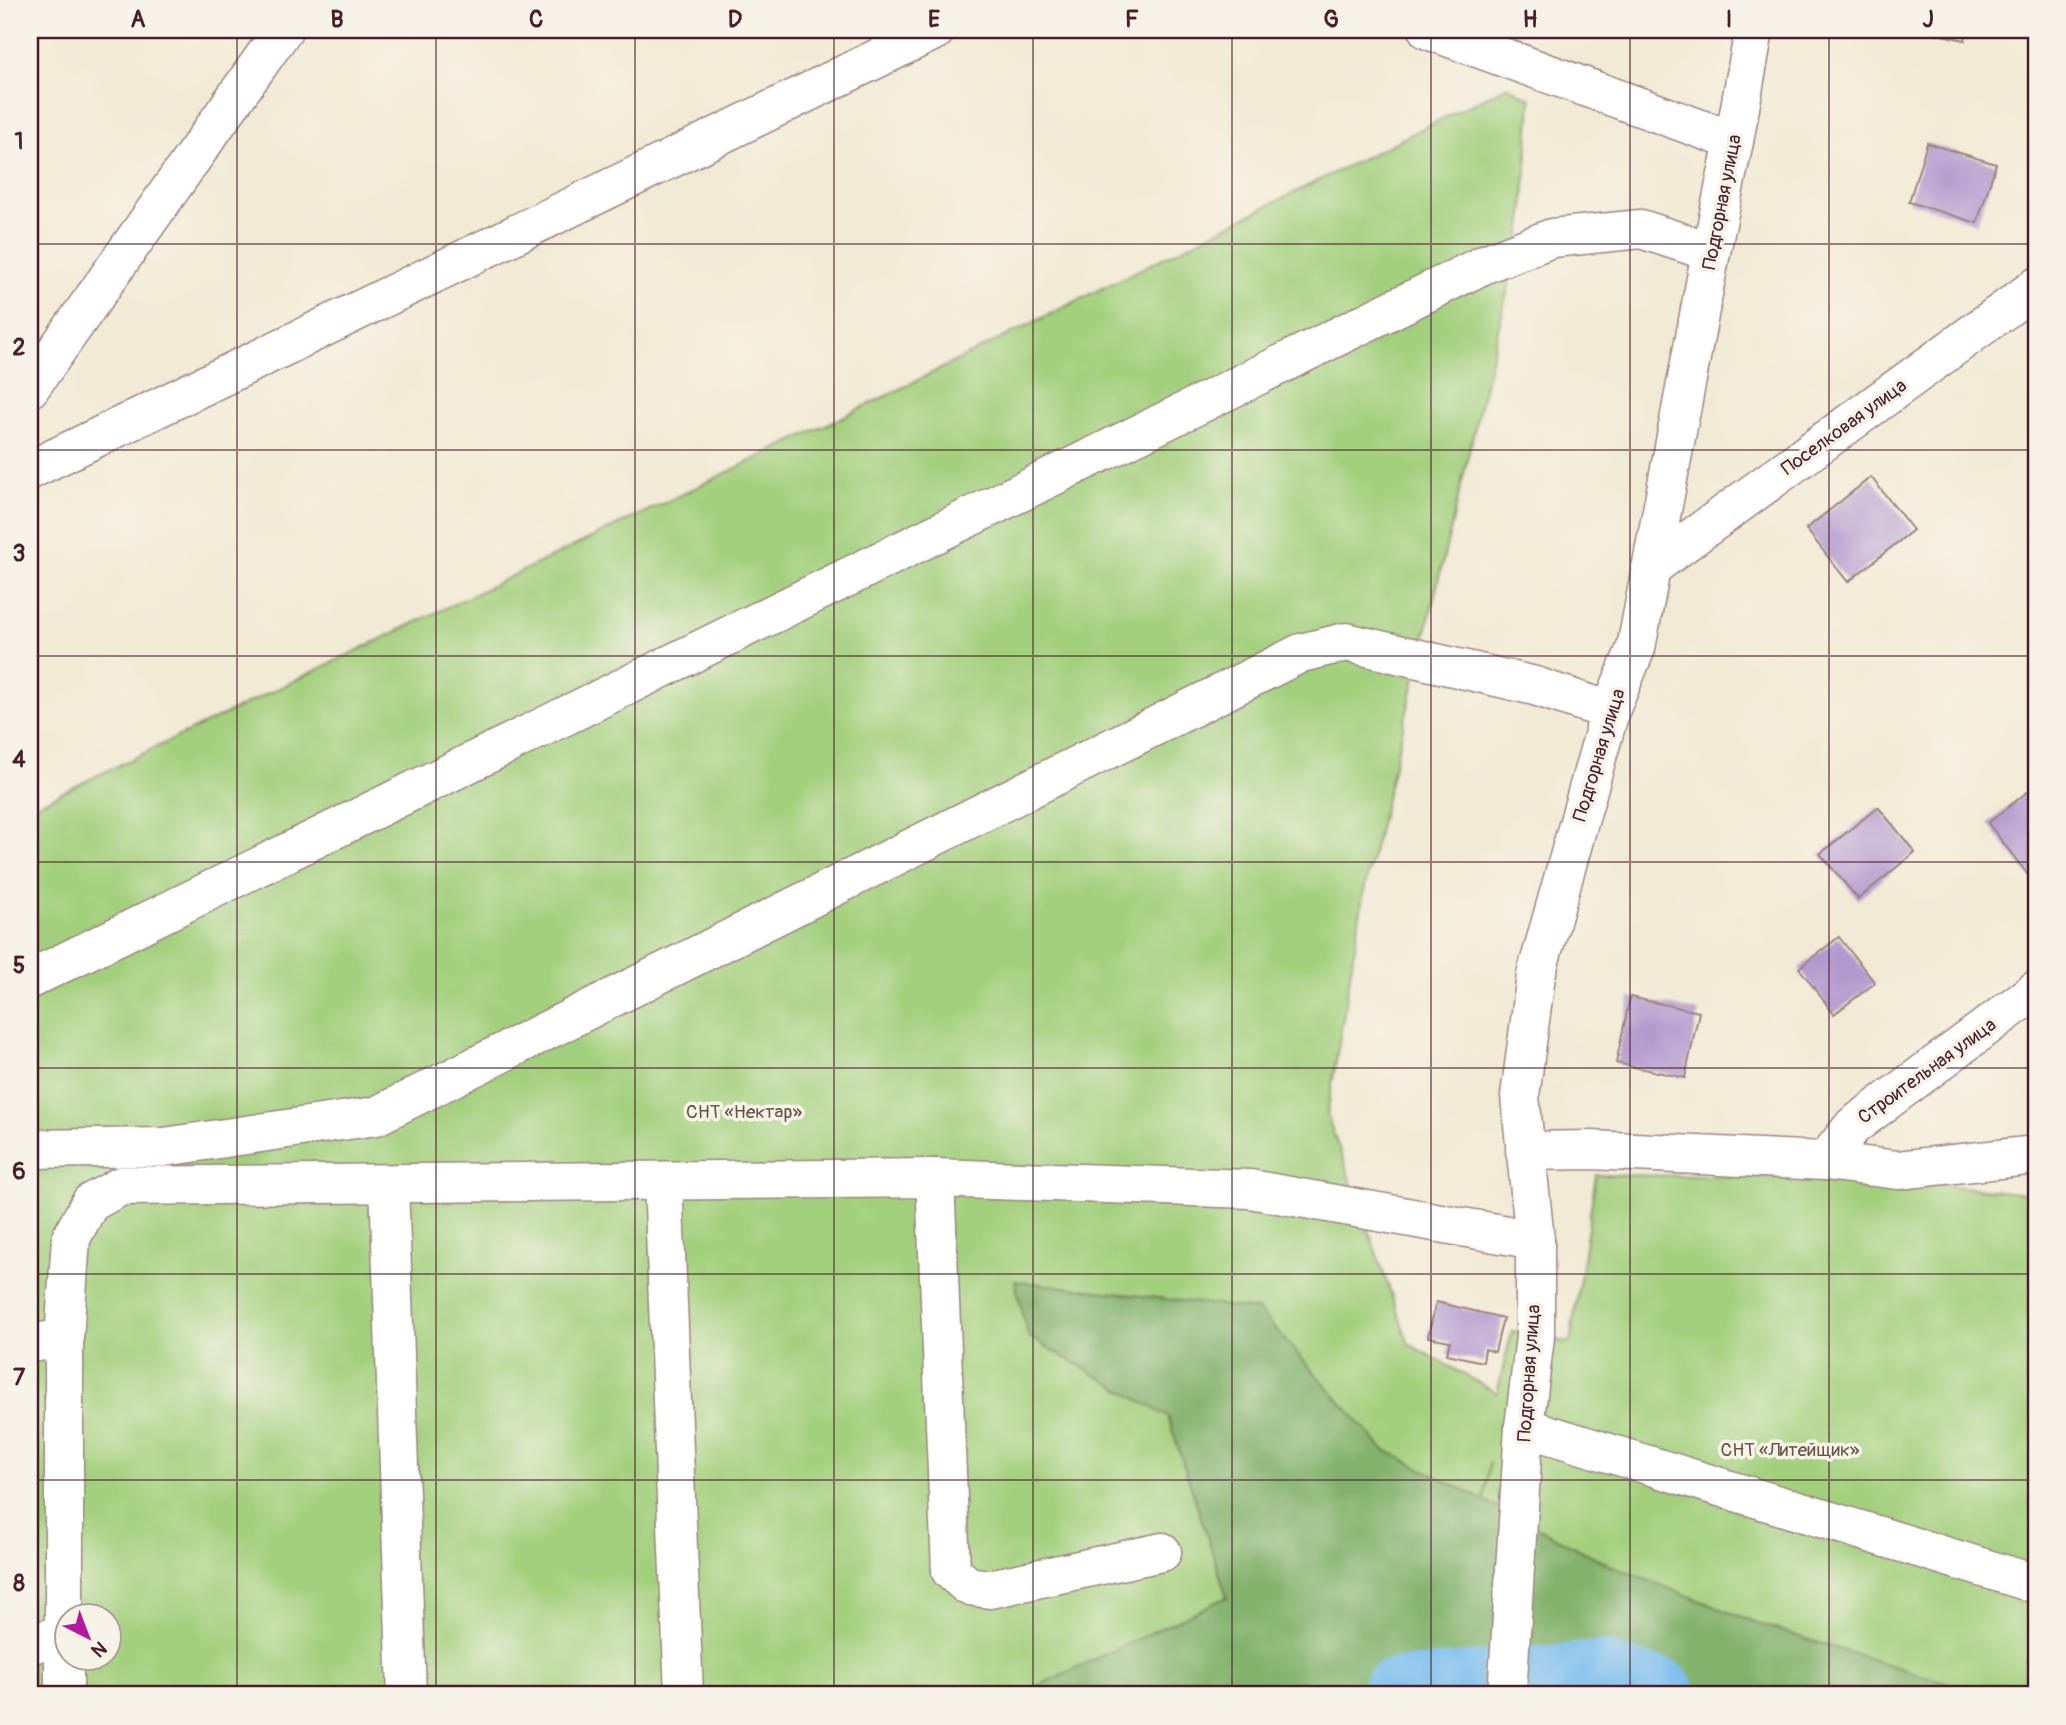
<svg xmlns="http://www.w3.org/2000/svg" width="2066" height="1725" viewBox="0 0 2066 1725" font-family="Pangolin,sans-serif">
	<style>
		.green { fill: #a3d07d; stroke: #767854; stroke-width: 2; fill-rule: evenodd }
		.forest { fill: #82b26c; stroke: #66684c; stroke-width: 2 }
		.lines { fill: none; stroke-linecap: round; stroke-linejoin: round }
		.river { stroke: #77bcee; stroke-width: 74 }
		.building { fill: #b29acf }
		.minor-casing { stroke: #9e8480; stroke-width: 41 }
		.minor { stroke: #fff; stroke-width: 38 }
		.grid { fill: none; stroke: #4a1f2b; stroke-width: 2; stroke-opacity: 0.55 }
		.labels { text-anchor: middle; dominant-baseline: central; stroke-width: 7; stroke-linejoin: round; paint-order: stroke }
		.street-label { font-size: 19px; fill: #4a1f2b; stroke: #f7f3e8 }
		.park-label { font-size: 19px; fill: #655444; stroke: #f7f3e8 }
		.neatline { fill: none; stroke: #4a1f2b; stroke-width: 2.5 }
		.grid-label { font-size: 23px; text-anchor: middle; font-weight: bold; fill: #4a1f2b }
	</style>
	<rect width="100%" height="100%" fill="#f7f3e8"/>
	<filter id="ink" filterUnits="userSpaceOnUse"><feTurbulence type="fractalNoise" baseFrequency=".0143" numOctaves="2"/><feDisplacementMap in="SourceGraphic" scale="14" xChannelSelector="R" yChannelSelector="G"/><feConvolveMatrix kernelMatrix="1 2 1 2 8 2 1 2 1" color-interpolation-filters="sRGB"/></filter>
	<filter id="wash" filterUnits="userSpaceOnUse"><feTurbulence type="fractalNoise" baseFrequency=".00686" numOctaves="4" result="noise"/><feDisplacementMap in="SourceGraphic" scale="28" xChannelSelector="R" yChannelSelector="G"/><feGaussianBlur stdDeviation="1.57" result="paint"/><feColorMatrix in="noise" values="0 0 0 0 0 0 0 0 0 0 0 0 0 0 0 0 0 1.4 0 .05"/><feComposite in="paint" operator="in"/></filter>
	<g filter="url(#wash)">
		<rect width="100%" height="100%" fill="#f1ead4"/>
		<path class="green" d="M1508 86 1531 99 1522 230 1364 891 1327 1115 1409 1344 1497 1393 1512 1331 1570 1343 1596 1175 1870 1177 2036 1195V1695H1462L1489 1462 1465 1633 1221 1695H30V808L882 398ZM66 1616H108V1658H66Z"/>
		<polygon class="forest" points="1015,1281 1258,1310 1383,1449 1612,1566 1762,1625 1960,1687 2036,1684 2036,1695 1018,1695 1227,1597 1168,1417 1028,1336"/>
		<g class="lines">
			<polyline class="river" points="1397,1695 1599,1678 1659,1695"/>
		</g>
		<g id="blocks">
			<g class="building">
				<polygon points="1918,30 1967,30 1965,40"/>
				<polygon points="1927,143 1996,164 1977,223 1909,202"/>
				<polygon points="1871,477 1913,530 1848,582 1806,529"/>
				<polygon points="2036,785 2036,868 2028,875 1988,823"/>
				<polygon points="1878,807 1915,852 1858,899 1820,854"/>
				<polygon points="1839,937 1875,983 1834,1014 1799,968"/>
				<polygon points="1630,997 1699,1012 1685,1078 1616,1063"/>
				<polygon points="1436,1302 1503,1318 1495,1352 1485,1349 1483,1362 1447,1354 1450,1341 1428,1337"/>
			</g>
		</g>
	</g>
	<g filter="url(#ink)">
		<use href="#blocks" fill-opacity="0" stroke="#9e8480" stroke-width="2"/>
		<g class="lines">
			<defs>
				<g id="minor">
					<polyline points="1428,30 1734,141"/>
					<polyline points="30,388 283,30"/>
					<polyline points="30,470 936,30"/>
					<polyline points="1652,567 2036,287"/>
					<polyline points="30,979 1487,263 1552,238 1641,229 1711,252"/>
					<polyline points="30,1149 164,1147 376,1116 1301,653 1346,642 1535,686 1610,711"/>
					<polyline points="1525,1151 1591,1150 1825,1161 1898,1170 2036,1155"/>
					<polyline points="1825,1161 1853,1126 2036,990"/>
					<polyline points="935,1178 951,1571 968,1586 990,1589 1162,1552"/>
					<polyline points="663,1181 684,1695"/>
					<polyline points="389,1184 407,1695"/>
					<polyline points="30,1343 64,1339"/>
					<polyline points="1524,1427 2036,1584"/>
					<polyline points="30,1645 64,1633"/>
					<polyline points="64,1695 64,1339 71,1238 90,1203 121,1186 935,1178 1250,1189 1535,1240"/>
					<polyline points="1507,1695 1524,1427 1535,1337 1535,1240 1520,1096 1536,975 1610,711 1636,648 1711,252 1734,141 1754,30"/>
				</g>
			</defs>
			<use href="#minor" class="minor-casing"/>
			<use href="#minor" class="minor"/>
		</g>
	</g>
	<path class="grid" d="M237 30V1695M436 30V1695M635 30V1695M834 30V1695M1033 30V1695M1232 30V1695M1431 30V1695M1630 30V1695M1829 30V1695M30 244H2036M30 450H2036M30 656H2036M30 862H2036M30 1068H2036M30 1274H2036M30 1480H2036"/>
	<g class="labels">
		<g class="street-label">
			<text transform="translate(1722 202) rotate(-79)">Подгорная улица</text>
			<text transform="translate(1844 427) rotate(-36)">Поселковая улица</text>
			<text transform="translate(1599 755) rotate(-73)">Подгорная улица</text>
			<text transform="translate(1927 1071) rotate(-36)">Строительная улица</text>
			<text transform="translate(1529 1373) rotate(-86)">Подгорная улица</text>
		</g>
		<g class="park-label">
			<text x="744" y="1112">СНТ «Нектар»</text>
			<text x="1790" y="1450">СНТ «Литейщик»</text>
		</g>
	</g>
	<rect width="2066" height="1725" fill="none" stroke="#f7f3e8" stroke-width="77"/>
	<g transform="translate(88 1637) rotate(138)"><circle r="33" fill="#f7f3e8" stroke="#b29e9c" stroke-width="2"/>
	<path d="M0-5L12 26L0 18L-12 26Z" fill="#b5179e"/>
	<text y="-10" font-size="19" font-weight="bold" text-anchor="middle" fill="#4a1f2b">N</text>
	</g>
	<rect x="38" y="38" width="1990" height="1648" class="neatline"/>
	<g class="grid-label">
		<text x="138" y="27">A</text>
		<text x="337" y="27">B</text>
		<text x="536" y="27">C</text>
		<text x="735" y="27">D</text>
		<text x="934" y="27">E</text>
		<text x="1132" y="27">F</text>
		<text x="1331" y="27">G</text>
		<text x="1530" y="27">H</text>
		<text x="1729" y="27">I</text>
		<text x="1928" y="27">J</text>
		<text x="19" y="149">1</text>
		<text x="19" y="355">2</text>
		<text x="19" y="561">3</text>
		<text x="19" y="767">4</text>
		<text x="19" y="973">5</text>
		<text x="19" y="1179">6</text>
		<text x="19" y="1385">7</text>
		<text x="19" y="1591">8</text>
	</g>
</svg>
